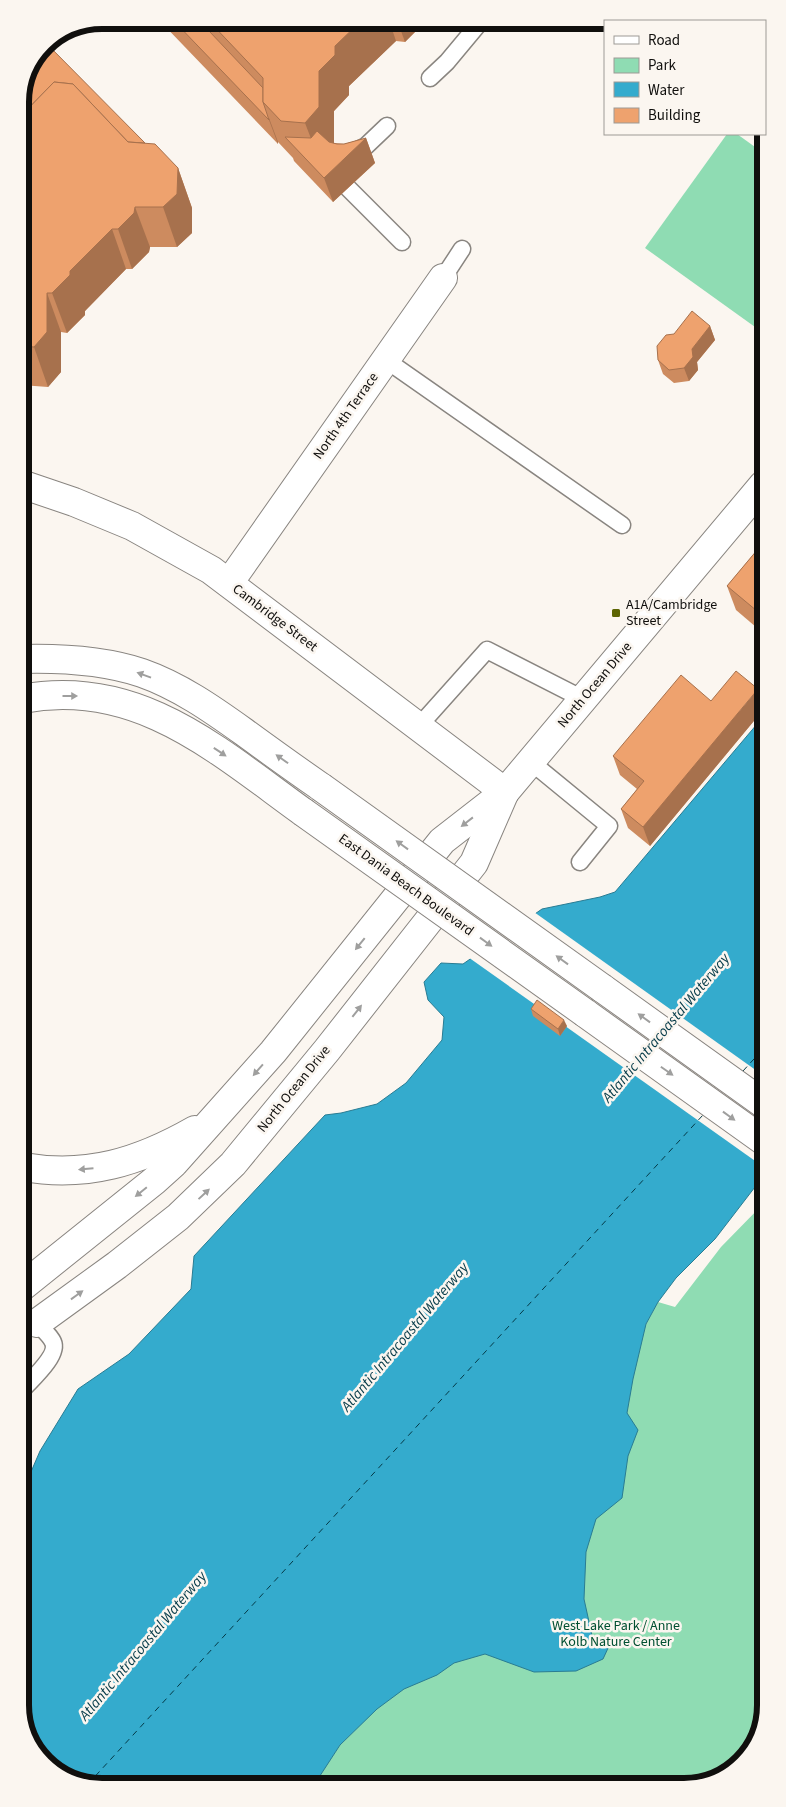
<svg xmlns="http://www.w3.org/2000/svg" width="786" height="1807" viewBox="0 0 786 1807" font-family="'Source Sans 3',sans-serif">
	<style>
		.green { fill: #8fdcb3 }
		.water { fill: #34abcd; stroke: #297c93 }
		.pier { fill: #fbf6f0 }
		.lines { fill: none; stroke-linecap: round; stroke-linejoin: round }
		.ferry { stroke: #043a48; stroke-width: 1; stroke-dasharray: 6 5; stroke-linecap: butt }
		.lane-casing { stroke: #898580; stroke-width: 19 }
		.street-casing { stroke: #898580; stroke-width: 30 }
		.primary-casing { stroke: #898580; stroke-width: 30 }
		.lane { stroke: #fff; stroke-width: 16 }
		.street { stroke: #fff; stroke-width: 28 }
		.primary { stroke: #fff; stroke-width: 28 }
		.primary-bridge-casing { stroke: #898580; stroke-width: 30; stroke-linecap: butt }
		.primary-bridge { stroke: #fff; stroke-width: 28 }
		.wall { fill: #cd8b5f }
		.shaded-wall { fill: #a7714d }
		.building { fill: #eea26e; stroke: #a7714d }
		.oneway { fill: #9f9f9e }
		.poi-dot { fill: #5c6402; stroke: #fbf6f0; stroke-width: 2 }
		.labels { text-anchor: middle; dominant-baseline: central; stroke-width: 5; stroke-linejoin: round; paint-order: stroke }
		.street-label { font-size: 14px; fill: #100f0d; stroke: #fbf6f0 }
		.poi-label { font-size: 14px; fill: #100f0d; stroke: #fbf6f0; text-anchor: start }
		.park-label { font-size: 14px; fill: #004f31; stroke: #fbf6f0 }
		.water-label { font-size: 15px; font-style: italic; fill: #043a48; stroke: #fbf6f0 }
		.rim { fill: none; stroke: #100f0d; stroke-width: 6 }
	</style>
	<rect width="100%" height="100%" fill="#fbf6f0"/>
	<g class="green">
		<polygon points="727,134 737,134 762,152 762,332 645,248"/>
		<polygon points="765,1202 766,1706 749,1755 711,1783 313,1785 340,1745 353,1732 646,1324 658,1302 675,1307 721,1247"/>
	</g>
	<polygon class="water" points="763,717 765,1174 715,1239 676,1278 658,1302 646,1324 633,1379 627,1413 638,1430 628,1456 622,1498 596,1519 586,1552 584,1599 593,1640 609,1646 603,1659 576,1671 534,1672 485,1654 454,1663 437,1675 404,1689 377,1709 340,1745 314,1785 96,1787 52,1770 24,1732 24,1488 40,1451 78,1389 129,1354 191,1289 194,1256 325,1115 341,1113 377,1104 406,1083 442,1040 444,1017 428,1000 424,982 441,963 463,964 542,909 600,897 615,892"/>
	<polygon class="pier" points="534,912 764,1076 765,1168 468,957"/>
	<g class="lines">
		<g class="ferry">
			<polyline points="743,1071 764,1048"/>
			<polyline points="88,1784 703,1115"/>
		</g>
		<defs>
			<g id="lane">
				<polyline points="430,78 447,62 482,20"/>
				<polyline points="349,154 366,146 387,126"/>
				<polyline points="348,188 402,242"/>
				<polyline points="443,278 462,249"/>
				<polyline points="386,360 622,525"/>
				<polyline points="419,726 487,650 583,699"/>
				<polyline points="531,762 609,826 580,862"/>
				<path d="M24 1388C32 1379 59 1355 53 1342 50 1335 42 1329 37 1323"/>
			</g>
			<g id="street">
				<polyline points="663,20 665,21"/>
				<polyline points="21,484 74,502 132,526 211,570 505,792"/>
				<polyline points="229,583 443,278"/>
			</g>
			<g id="primary">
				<path d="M22 659C62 658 103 660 142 673 179 686 212 709 244 732 270 751 295 769 321 787"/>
				<path d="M22 699C137 677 217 750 303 812"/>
				<polyline points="602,988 764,1104"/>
				<polyline points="585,1013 764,1141"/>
				<path d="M23 1167C87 1178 139 1162 195 1130"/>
				<polyline points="23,1286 154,1181 174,1163 273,1052 442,841 505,792 763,485"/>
				<polyline points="37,1323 117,1265 178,1217 233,1164 327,1050 474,863 504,794"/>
			</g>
		</defs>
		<use href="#lane" class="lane-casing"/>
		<use href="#street" class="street-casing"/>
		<use href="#primary" class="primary-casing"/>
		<use href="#lane" class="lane"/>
		<use href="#street" class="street"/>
		<use href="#primary" class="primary"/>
		<defs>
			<g id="primary-bridge">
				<polyline points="321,787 602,988"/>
				<polyline points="303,812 585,1013"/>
			</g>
		</defs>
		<use href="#primary-bridge" class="primary-bridge-casing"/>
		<use href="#primary-bridge" class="primary-bridge"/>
	</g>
	<g class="wall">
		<polygon points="159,20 461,20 456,25 422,25 405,42 396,41 349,86 349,95 334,111 334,143 344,144 366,138 375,163 333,202 294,161 293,158 278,142 278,144"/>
		<polygon points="20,97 145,143 178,168 192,208 192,233 177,247 150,247 149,252 132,269 126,269 85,311 85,315 67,333 61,332 61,372 48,387 21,385"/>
		<polygon points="710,326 715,340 697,362 698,370 689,381 674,383 663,374 658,360 674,334"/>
		<polygon points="763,543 763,633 736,610 727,586"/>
		<polygon points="763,703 763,710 650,846 628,828 621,809 637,789 620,775 613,756"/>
		<polygon points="531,1009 567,1026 560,1036 533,1016"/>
	</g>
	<g class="shaded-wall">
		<polygon points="362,20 389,20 396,41 349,86 349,95 334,111 334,147 320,162 305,123 319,71 335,46"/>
		<polygon points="397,20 420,20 422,25 405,42"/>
		<polygon points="454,20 461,20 456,25"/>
		<polygon points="269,118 278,142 278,144 269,120"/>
		<polygon points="366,138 375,163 333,202 324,178"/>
		<polygon points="178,168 192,208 192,233 177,247 163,207"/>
		<polygon points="135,207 150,247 149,252 132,269 118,229"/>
		<polygon points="112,229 126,269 85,311 85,315 67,333 52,293 70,271"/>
		<polygon points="47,293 61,332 61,372 48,387 34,347"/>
		<polygon points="710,326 715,340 697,362 698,370 689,381 684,368 692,349"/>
		<polygon points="758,689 763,703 763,710 650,846 643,827"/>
		<polygon points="564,1020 567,1026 560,1036 558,1029"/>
	</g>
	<g class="building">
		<polygon points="173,20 205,20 209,31 263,88 263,102 269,120"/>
		<polygon points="208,20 362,20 335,46 335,55 319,71 319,107 305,123 281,121 263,102 263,78"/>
		<polygon points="46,43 145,143 128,142 73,84 54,82 20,117 20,97 44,44"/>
		<polygon points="54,82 73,84 128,142 155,144 178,168 177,194 163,207 135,207 134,213 118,229 112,229 70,271 70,275 52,293 47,293 47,332 34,347 21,346 20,117"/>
		<polygon points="317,131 329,142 337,144 344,144 366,138 324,178 285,137 311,138"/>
		<polygon points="692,311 710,326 692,349 693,357 684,368 669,370 658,360 657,346 666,335 674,334"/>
		<polygon points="763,543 763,616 727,586"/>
		<polygon points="736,671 758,689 643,827 621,809 644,781 613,756 681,675 711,701"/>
		<polygon points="537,1000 564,1020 558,1029 531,1009"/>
	</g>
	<defs><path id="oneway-solid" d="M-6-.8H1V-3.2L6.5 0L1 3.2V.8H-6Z" transform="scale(1.25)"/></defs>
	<g class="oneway">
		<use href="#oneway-solid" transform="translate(144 675) rotate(-160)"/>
		<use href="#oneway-solid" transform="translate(70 696)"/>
		<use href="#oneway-solid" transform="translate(220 752) rotate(34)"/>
		<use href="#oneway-solid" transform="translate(282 759) rotate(-145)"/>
		<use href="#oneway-solid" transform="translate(467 822) rotate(142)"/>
		<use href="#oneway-solid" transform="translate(402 845) rotate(-144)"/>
		<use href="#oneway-solid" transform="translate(486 942) rotate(36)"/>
		<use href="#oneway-solid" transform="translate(360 944) rotate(129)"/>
		<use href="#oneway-solid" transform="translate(562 960) rotate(-144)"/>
		<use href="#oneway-solid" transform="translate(357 1011) rotate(-52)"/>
		<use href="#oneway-solid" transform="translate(644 1018) rotate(-144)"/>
		<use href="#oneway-solid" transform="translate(258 1070) rotate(131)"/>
		<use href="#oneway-solid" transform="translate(667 1071) rotate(35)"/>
		<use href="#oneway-solid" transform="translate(729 1116) rotate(36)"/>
		<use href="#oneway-solid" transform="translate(86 1169) rotate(175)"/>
		<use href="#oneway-solid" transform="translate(141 1192) rotate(141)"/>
		<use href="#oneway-solid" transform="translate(204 1194) rotate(-43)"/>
		<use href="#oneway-solid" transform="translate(77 1295) rotate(-36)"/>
	</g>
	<rect class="poi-dot" x="611" y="608" width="10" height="10" rx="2.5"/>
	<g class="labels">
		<g class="street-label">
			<text transform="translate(346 416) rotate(-55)">North 4th Terrace</text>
			<text transform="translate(275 618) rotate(37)">Cambridge Street</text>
			<text transform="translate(595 685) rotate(-50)">North Ocean Drive</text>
			<text transform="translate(406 885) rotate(36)">East Dania Beach Boulevard</text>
			<text transform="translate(294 1089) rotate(-51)">North Ocean Drive</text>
		</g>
		<g class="poi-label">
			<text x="626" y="605">A1A/Cambridge<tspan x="626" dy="16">Street</tspan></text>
		</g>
		<g class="park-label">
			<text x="616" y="1626">West Lake Park / Anne<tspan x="616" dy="16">Kolb Nature Center</tspan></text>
		</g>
		<g class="water-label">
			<text transform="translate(666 1028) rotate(-50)">Atlantic Intracoastal Waterway</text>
			<text transform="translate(405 1337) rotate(-50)">Atlantic Intracoastal Waterway</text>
			<text transform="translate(143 1646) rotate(-50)">Atlantic Intracoastal Waterway</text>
		</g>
	</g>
	<path d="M0 0H786V1807H0ZM102 29H684A73 73 0 0 1 757 102V1705A73 73 0 0 1 684 1778H102A73 73 0 0 1 29 1705V102A73 73 0 0 1 102 29Z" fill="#fbf6f0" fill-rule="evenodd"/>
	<path class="rim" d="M102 29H684A73 73 0 0 1 757 102V1705A73 73 0 0 1 684 1778H102A73 73 0 0 1 29 1705V102A73 73 0 0 1 102 29Z"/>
	<rect x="604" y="20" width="162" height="115" fill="#fbf6f0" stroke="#9d9a95"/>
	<rect x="614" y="36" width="25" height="8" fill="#ffffff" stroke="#9d9a95"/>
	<text x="648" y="45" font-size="15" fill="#100f0d">Road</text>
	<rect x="614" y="58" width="25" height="15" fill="#8fdcb3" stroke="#9d9a95"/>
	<text x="648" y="70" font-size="15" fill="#100f0d">Park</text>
	<rect x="614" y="82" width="25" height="15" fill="#34abcd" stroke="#9d9a95"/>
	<text x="648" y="95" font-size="15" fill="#100f0d">Water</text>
	<rect x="614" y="108" width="25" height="15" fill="#eea26e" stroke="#9d9a95"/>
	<text x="648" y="120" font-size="15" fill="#100f0d">Building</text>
</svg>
